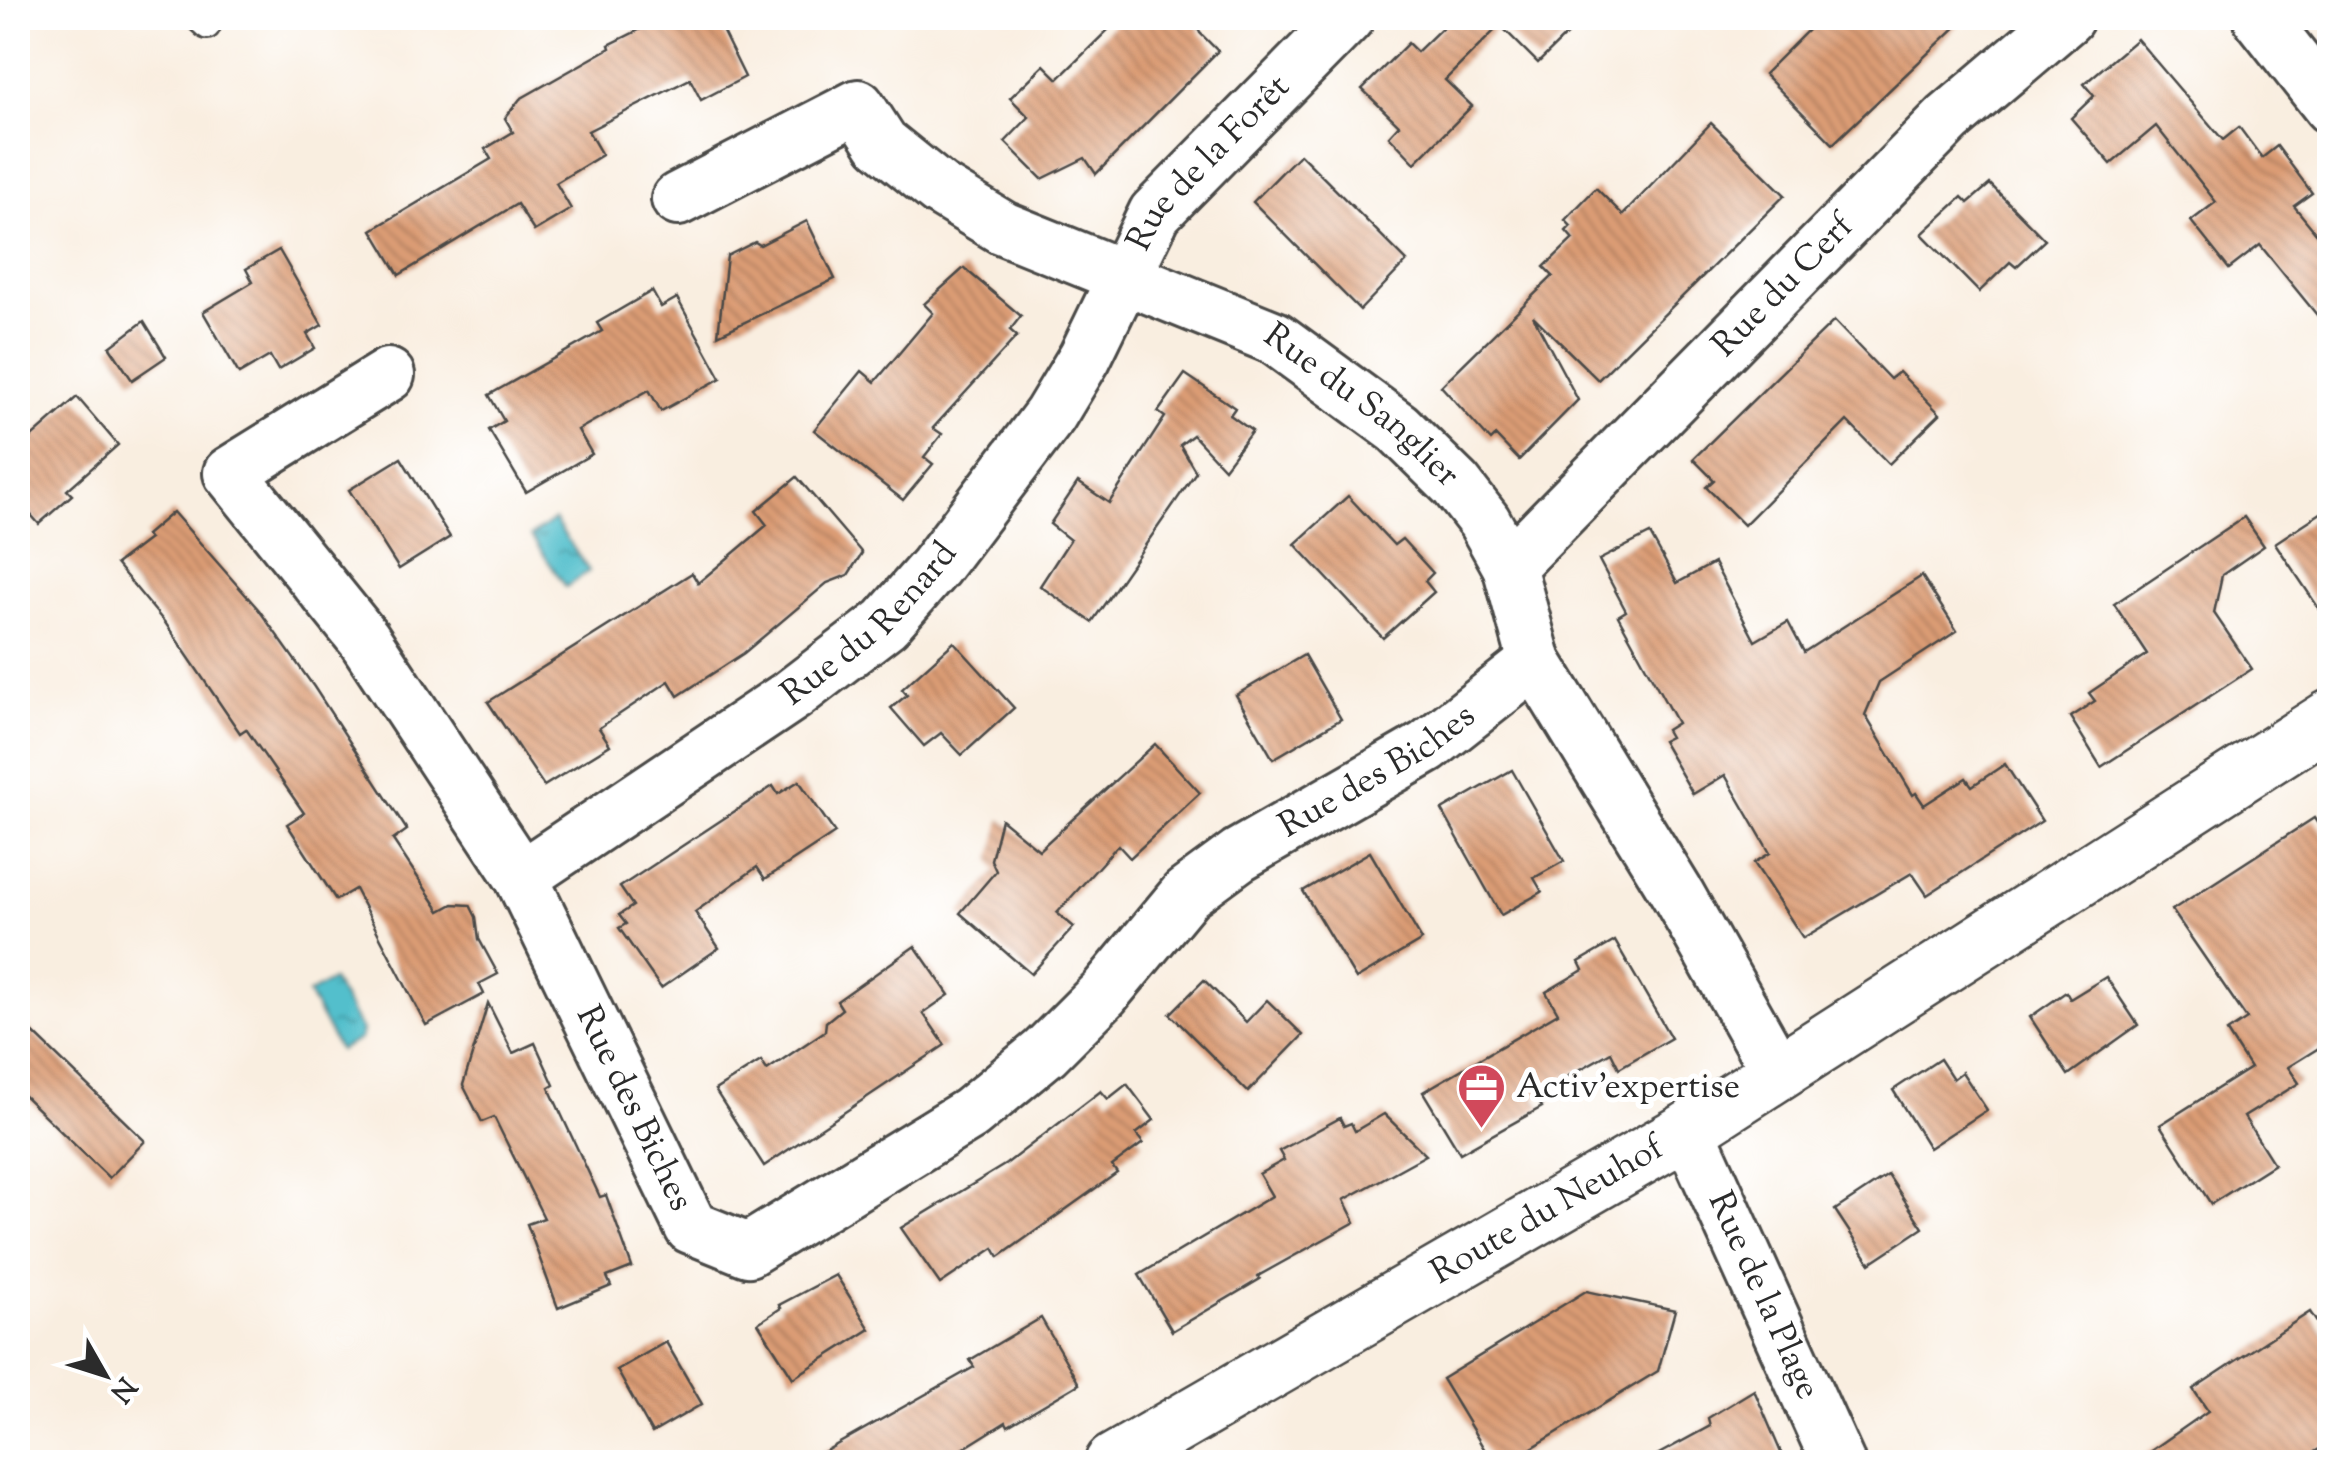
<svg xmlns="http://www.w3.org/2000/svg" width="2347" height="1480" viewBox="0 0 2347 1480" font-family="'Sorts Mill Goudy',serif">
	<style>
		.water { fill: url(#water-ripples); stroke: #3f757c; stroke-width: 2.5 }
		.building { fill: url(#building-back-hatch) }
		.lines { fill: none; stroke-linecap: round; stroke-linejoin: round }
		.service-casing { stroke: #4a4846; stroke-width: 30 }
		.minor-casing { stroke: #4a4846; stroke-width: 58 }
		.tertiary-casing { stroke: #4a4846; stroke-width: 60 }
		.service { stroke: #fff; stroke-width: 25 }
		.minor { stroke: #fff; stroke-width: 52 }
		.tertiary { stroke: #fff; stroke-width: 55 }
		.labels { text-anchor: middle; dominant-baseline: central; stroke-width: 10; stroke-linejoin: round; paint-order: stroke }
		.street-label { font-size: 35px; fill: #2b2b2b; stroke: #fff }
		.poi-label { font-size: 35px; fill: #2b2b2b; stroke: #fff; text-anchor: start }
	</style>
	<defs>
		<pattern id="water-ripples" width="26" height="14" patternUnits="userSpaceOnUse" patternTransform="scale(2.5)"><rect width="26" height="14" fill="#53bfcc"/><path d="M2 4q2-2 4 0t4 0M15 11q2-2 4 0t4 0" fill="none" stroke="#459ba6"/></pattern>
		<pattern id="building-back-hatch" width="6" height="6" patternUnits="userSpaceOnUse" patternTransform="scale(2.5)"><rect width="6" height="6" fill="#db9c75"/><path d="M-1 5l2 2M0 0l6 6M5-1l2 2" fill="none" stroke="#b27f60"/></pattern>
	</defs>
	<rect width="100%" height="100%" fill="#fff"/>
	<filter id="ink" filterUnits="userSpaceOnUse"><feTurbulence type="fractalNoise" baseFrequency=".01" numOctaves="2"/><feDisplacementMap in="SourceGraphic" scale="20" xChannelSelector="R" yChannelSelector="G"/><feConvolveMatrix kernelMatrix="1 2 1 2 8 2 1 2 1" color-interpolation-filters="sRGB"/></filter>
	<filter id="wash" filterUnits="userSpaceOnUse"><feTurbulence type="fractalNoise" baseFrequency=".0048" numOctaves="4" result="noise"/><feDisplacementMap in="SourceGraphic" scale="40" xChannelSelector="R" yChannelSelector="G"/><feGaussianBlur stdDeviation="2.25" result="paint"/><feColorMatrix in="noise" values="0 0 0 0 0 0 0 0 0 0 0 0 0 0 0 0 0 1.4 0 .05"/><feComposite in="paint" operator="in"/></filter>
	<g filter="url(#wash)">
		<rect width="100%" height="100%" fill="#f9eee0"/>
		<g class="water">
			<polygon points="554,520 589,571 566,587 531,536"/>
			<polygon points="332,980 362,1031 360,1039 339,1050 308,994"/>
		</g>
		<g id="blocks">
			<g class="building">
				<polygon points="663,18 716,18 745,77 701,100 690,79 588,131 602,155 556,183 571,209 534,231 517,204 399,275 372,230 491,159 485,149 513,132 505,118 520,99 610,48 609,45"/>
				<polygon points="1120,18 1194,18 1200,33 1218,51 1096,174 1085,158 1042,179 1005,142 1029,117 1010,98 1044,65 1058,79"/>
				<polygon points="1452,18 1584,18 1538,63 1500,25 1445,80 1472,106 1415,163 1389,136 1399,125 1362,89 1408,43 1417,52"/>
				<polygon points="1820,18 1965,18 1833,144 1764,74"/>
				<polygon points="2137,39 2223,140 2239,127 2262,158 2277,146 2312,193 2294,206 2330,250 2330,331 2260,245 2229,269 2191,221 2216,202 2156,126 2111,164 2071,118 2094,96 2084,84"/>
				<polygon points="1711,123 1785,195 1598,380 1533,316 1578,400 1519,460 1496,436 1491,441 1441,386 1553,276 1544,267 1573,239 1566,231 1571,226 1565,220 1596,188 1623,215"/>
				<polygon points="1300,154 1407,261 1360,310 1253,202"/>
				<polygon points="1990,184 2045,240 2016,267 2010,262 1979,292 1922,234 1962,197 1968,203"/>
				<polygon points="807,221 835,279 718,335 727,256 755,242 760,245"/>
				<polygon points="279,250 322,325 307,334 315,348 278,370 270,356 239,374 203,312 253,282 246,269"/>
				<polygon points="964,268 1021,316 1010,330 1017,336 933,428 942,434 924,457 933,464 903,500 814,430 862,371 875,382 933,313 924,304"/>
				<polygon points="652,291 661,307 677,298 721,378 661,411 649,390 578,430 592,454 526,492 489,430 504,421 489,395 602,331 597,323"/>
				<polygon points="144,321 166,357 132,380 110,347"/>
				<polygon points="1834,321 1890,379 1899,372 1940,414 1889,464 1847,421 1744,525 1706,487 1714,480 1693,459"/>
				<polygon points="1185,374 1235,408 1230,415 1252,431 1224,468 1193,435 1180,445 1196,472 1092,622 1040,586 1070,540 1050,524 1078,482 1109,503 1165,417 1158,412"/>
				<polygon points="77,397 118,445 67,490 72,495 39,524 18,500 18,449"/>
				<polygon points="401,458 450,537 399,569 349,490"/>
				<polygon points="797,477 862,553 848,575 827,583 744,653 678,696 669,681 599,728 610,745 544,786 488,702 692,573 698,583 767,525 756,511"/>
				<polygon points="1348,496 1394,545 1402,539 1433,573 1425,581 1434,592 1383,638 1295,544"/>
				<polygon points="2330,507 2330,625 2275,543"/>
				<polygon points="173,512 259,610 314,687 407,830 393,840 440,911 453,904 470,905 476,917 479,939 498,974 479,984 484,994 426,1025 355,889 336,900 287,824 304,813 246,729 240,733 166,624 116,564 149,539 146,535"/>
				<polygon points="2244,517 2264,546 2222,575 2214,613 2252,669 2101,767 2070,717 2095,701 2089,693 2147,654 2114,604"/>
				<polygon points="1650,534 1677,583 1714,563 1755,641 1788,622 1804,652 1922,576 1957,631 1879,682 1865,715 1913,795 1916,793 1924,805 1966,778 1972,786 2005,764 2042,821 1927,895 1912,873 1803,938 1754,863 1770,853 1725,775 1693,794 1662,741 1670,737 1666,730 1677,723 1618,616 1626,611 1599,560"/>
				<polygon points="954,642 1014,708 962,755 941,733 924,746 891,708 907,695 902,689"/>
				<polygon points="1304,655 1341,719 1273,759 1236,695"/>
				<polygon points="1155,744 1200,793 1130,858 1118,845 1057,913 1074,927 1031,974 960,913 996,871 991,860 1001,819 1039,850"/>
				<polygon points="1512,770 1564,861 1534,878 1542,892 1501,915 1442,810"/>
				<polygon points="799,781 835,833 765,879 757,867 695,912 719,948 661,988 619,928 626,924 619,915 633,906 620,887 773,786 778,794"/>
				<polygon points="2314,818 2330,842 2330,1041 2288,1067 2299,1083 2244,1117 2274,1164 2211,1204 2160,1125 2250,1068 2227,1032 2247,1019 2172,910"/>
				<polygon points="1370,852 1422,940 1356,979 1303,891"/>
				<polygon points="1615,941 1671,1038 1619,1068 1611,1052 1535,1095 1542,1107 1460,1153 1423,1092 1558,1013 1546,992 1583,970 1579,962"/>
				<polygon points="915,946 949,995 923,1013 945,1045 764,1166 715,1090 761,1061 767,1070 825,1031 826,1022 842,1009 837,1001"/>
				<polygon points="2106,977 2138,1025 2068,1075 2030,1017 2066,992 2070,999"/>
				<polygon points="1204,980 1246,1022 1267,1000 1303,1035 1248,1092 1170,1014"/>
				<polygon points="488,1003 513,1053 535,1043 554,1085 549,1088 600,1197 606,1195 632,1267 607,1277 611,1286 558,1308 527,1224 544,1218 494,1117 482,1122 463,1085"/>
				<polygon points="18,1018 145,1141 109,1178 18,1090"/>
				<polygon points="1940,1059 1953,1079 1962,1072 1987,1110 1929,1148 1893,1090"/>
				<polygon points="1127,1084 1154,1120 1136,1134 1143,1143 1112,1166 1117,1173 999,1257 994,1248 940,1284 901,1228 1006,1164 1101,1091 1108,1099"/>
				<polygon points="1384,1114 1426,1155 1344,1200 1355,1222 1258,1276 1260,1279 1172,1331 1139,1275 1272,1196 1259,1174 1284,1160 1279,1151 1340,1118 1344,1126 1351,1123 1355,1131"/>
				<polygon points="1888,1175 1923,1228 1870,1263 1835,1210"/>
				<polygon points="836,1275 870,1329 793,1378 758,1323 781,1308 779,1305"/>
				<polygon points="1586,1291 1675,1310 1658,1371 1509,1462 1492,1462 1442,1379"/>
				<polygon points="2310,1312 2330,1342 2330,1442 2299,1462 2135,1462 2208,1411 2193,1389"/>
				<polygon points="1041,1318 1079,1384 1008,1426 1006,1422 942,1462 806,1462 974,1367 970,1360"/>
				<polygon points="666,1342 702,1404 652,1433 617,1370"/>
				<polygon points="1754,1390 1785,1462 1644,1462 1710,1426 1708,1418"/>
			</g>
		</g>
	</g>
	<g filter="url(#ink)">
		<use href="#blocks" fill-opacity="0" stroke="#4a4846" stroke-width="2.5"/>
		<g class="lines">
			<defs>
				<polyline id="service" points="198,18 207,26"/>
				<g id="minor">
					<polyline points="2260,18 2330,107"/>
					<path id="s1" d="M678 199 858 106 882 143 939 189 1003 228 1275 338 1398 428 1456 485 1484 521 1509 566 1535 662 1678 895 1778 1073"/>
					<path id="s2" d="M388 375 230 473 364 639 521 877 691 1227 748 1250 970 1114 1045 1052 1104 993 1186 894 1239 855 1427 747 1535 662"/>
					<path id="s3" d="M1509 566 1948 119 2067 18"/>
					<path id="s4" d="M521 877 792 695 886 623 935 567 1050 415 1085 357 1155 213 1347 18"/>
					<path id="s5" d="M1688 1130 1838 1462"/>
				</g>
				<g id="tertiary">
					<path id="s6" d="M1113 1462 1688 1130 2330 718"/>
				</g>
			</defs>
			<use href="#service" class="service-casing"/>
			<use href="#minor" class="minor-casing"/>
			<use href="#tertiary" class="tertiary-casing"/>
			<use href="#service" class="service"/>
			<use href="#minor" class="minor"/>
			<use href="#tertiary" class="tertiary"/>
		</g>
	</g>
	<defs>
		<symbol id="office-pin" viewBox="-11 -11 22 30"><path d="M0 17L-7.5 6A9.5 9.5 0 1 1 7.5 6Z" fill="#d1495b" stroke="#fff"/><path d="M-6-3h4V-5.5h4V-3h4V5H-6ZM-1-4.5V-3h2v-1.5ZM-6 0V1H6V0Z" fill="#fff"/></symbol>
	</defs>
	<g fill-rule="evenodd">
		<use href="#office-pin" x="1454" y="1060" width="55" height="75"/>
	</g>
	<g class="labels">
		<g class="street-label">
			<text stroke="none"><textPath href="#s4" startOffset="1010">Rue de la Forêt</textPath></text>
			<text stroke="none"><textPath href="#s3" startOffset="392">Rue du Cerf</textPath></text>
			<text stroke="none"><textPath href="#s1" startOffset="798">Rue du Sanglier</textPath></text>
			<text stroke="none"><textPath href="#s4" startOffset="432">Rue du Renard</textPath></text>
			<text stroke="none"><textPath href="#s2" startOffset="1932">Rue des Biches</textPath></text>
			<text stroke="none"><textPath href="#s2" startOffset="942">Rue des Biches</textPath></text>
			<text stroke="none"><textPath href="#s6" startOffset="502">Route du Neuhof</textPath></text>
			<text stroke="none"><textPath href="#s5" startOffset="182">Rue de la Plage</textPath></text>
		</g>
		<g class="poi-label">
			<text x="1516" y="1088">Activ'expertise</text>
		</g>
	</g>
	<rect width="2347" height="1480" fill="none" stroke="#fff" stroke-width="60"/>
	<g transform="translate(105 1375) rotate(129)" stroke="#ffffff" stroke-width="8" paint-order="stroke">
	<path d="M0-8L18 38L0 25L-18 38Z" fill="#2b2b2b"/>
	<text y="-15" font-size="28" font-weight="bold" text-anchor="middle" fill="#2b2b2b">N</text>
	</g>
</svg>
